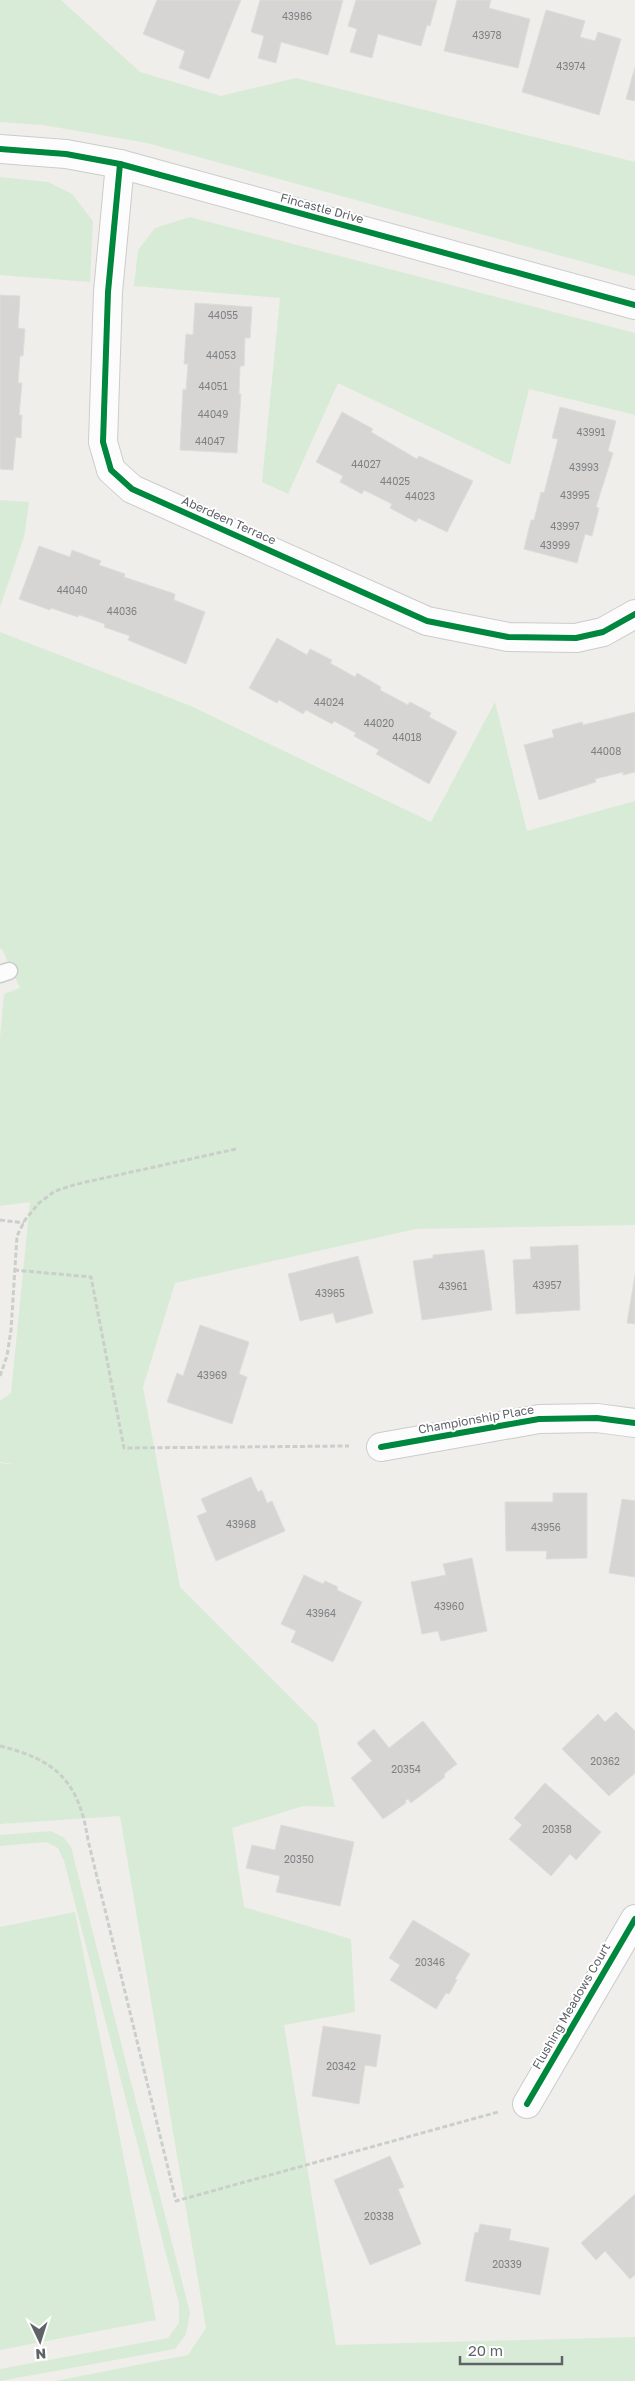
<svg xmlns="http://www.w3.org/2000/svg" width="635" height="2381" viewBox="0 0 635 2381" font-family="'Golos Text',sans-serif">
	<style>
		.green { fill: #d8ebd6 }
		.building { fill: #d6d5d3; stroke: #deddd9 }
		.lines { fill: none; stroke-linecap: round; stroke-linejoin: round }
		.service-casing { stroke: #cbcccc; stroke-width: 19 }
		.minor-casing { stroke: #cbcccc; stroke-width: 30 }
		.tertiary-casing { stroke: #cbcccc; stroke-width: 30 }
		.path { stroke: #cacfcc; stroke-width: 3; stroke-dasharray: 5 2.5; stroke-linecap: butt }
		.service { stroke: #fdfcfc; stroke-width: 16 }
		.minor { stroke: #fdfcfc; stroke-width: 28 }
		.tertiary { stroke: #fdfcfc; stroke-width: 28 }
		.cycleway-casing { stroke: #fff; stroke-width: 9 }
		.cycleway { stroke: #00873e; stroke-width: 6 }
		.labels { text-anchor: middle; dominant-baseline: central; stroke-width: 4; stroke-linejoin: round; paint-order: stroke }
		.number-label { font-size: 10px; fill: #7e8184 }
		.street-label { font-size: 12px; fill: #5f6368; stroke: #fff }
	</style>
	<rect width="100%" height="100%" fill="#efeeea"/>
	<g class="green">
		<polygon points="0,0 61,0 140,72 221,96 296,78 635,162 635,276 147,143 43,125 0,122"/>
		<polygon points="0,177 48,182 72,194 93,221 90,282 0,275"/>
		<polygon points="190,217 635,333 635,415 529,389 510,465 338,383 288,494 262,482 280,298 134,286 138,250 155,228"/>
		<polygon points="0,500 29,502 24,537 0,607"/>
		<polygon points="0,632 191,706 431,822 495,702 527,831 635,801 635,1225 416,1229 175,1283 143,1387 180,1587 317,1724 335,1807 303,1806 232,1828 244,1907 351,1939 355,2012 284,2025 336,2345 635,2337 635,2381 55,2381 188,2355 206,2328 120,1816 0,1824 0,1463 20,1465 0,1462 0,1401 11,1393 30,1202 0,1206 0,1038 4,994 20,988 2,949 0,949"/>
		<polygon points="51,1831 63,1837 71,1847 190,2313 186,2334 175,2349 0,2381 0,2369 168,2338 179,2323 179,2304 64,1861 58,1848 46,1842 0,1846 0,1835"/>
		<polygon points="75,1912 156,2320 0,2350 0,1927"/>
	</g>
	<g class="building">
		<polygon points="157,0 241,0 209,79 179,68 185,51 143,34"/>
		<polygon points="260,0 343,0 328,55 281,42 276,63 258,58 264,36 251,32"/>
		<polygon points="356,0 437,0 430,26 427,25 421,46 378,34 372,58 350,52 357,29 348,26"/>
		<polygon points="457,0 491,0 489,8 530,19 518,68 444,51"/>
		<polygon points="546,10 585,21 580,37 595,41 598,32 621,39 599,115 522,92"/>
		<polygon points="635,67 635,101 626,99"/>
		<polygon points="0,295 20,296 18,328 25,329 23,356 20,356 18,383 22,383 19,415 22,415 21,438 16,437 13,470 0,469"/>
		<polygon points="195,303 252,307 250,338 245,338 244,366 240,366 239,394 241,394 237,453 180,450 183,389 186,390 188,364 184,364 186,334 193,335"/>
		<polygon points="560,407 616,421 608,451 613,453 596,507 599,508 592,536 585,534 577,563 524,549 531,520 534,520 541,492 544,493 558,439 552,438"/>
		<polygon points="342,412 373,429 371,432 417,459 419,456 473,481 447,532 418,518 416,522 390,508 392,504 364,490 362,494 340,482 343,476 316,462"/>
		<polygon points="39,546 70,557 72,550 101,561 99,565 125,574 124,577 175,594 174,600 205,612 186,664 128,640 130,636 104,627 105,624 79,615 78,617 51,608 50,610 19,599"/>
		<polygon points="277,638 307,655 310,649 332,660 330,663 355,677 357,673 381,687 380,690 408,705 410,702 431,713 429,717 457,732 429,784 376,754 379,750 354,736 356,733 334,721 332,724 306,710 303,714 279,700 277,703 249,688"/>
		<polygon points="635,712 635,772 623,775 623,772 595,779 596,782 539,800 524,745 554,737 552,730 582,722 583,725"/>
		<polygon points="578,1245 580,1310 516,1314 513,1260 531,1259 530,1247"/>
		<polygon points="484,1250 492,1310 422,1320 413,1261 433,1258 433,1255"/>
		<polygon points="358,1256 373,1313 336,1323 333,1313 300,1321 288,1274"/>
		<polygon points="635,1275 635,1324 627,1323"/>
		<polygon points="200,1325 249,1342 239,1374 247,1377 232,1424 167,1402 177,1373 183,1376"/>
		<polygon points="251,1477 258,1492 262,1490 267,1503 272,1501 285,1531 216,1561 197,1516 207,1512 201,1499"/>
		<polygon points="553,1493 587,1493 587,1558 546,1559 547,1551 506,1551 505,1502 553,1502"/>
		<polygon points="622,1499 635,1501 635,1577 609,1573"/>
		<polygon points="472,1558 487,1631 441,1641 438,1631 422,1634 411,1582 446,1575 443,1564"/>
		<polygon points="304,1575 323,1584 325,1581 338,1587 337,1590 362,1602 333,1662 291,1642 296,1631 281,1624"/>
		<polygon points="616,1712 635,1731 635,1773 609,1796 562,1749 598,1714 605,1722"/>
		<polygon points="423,1721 457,1764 444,1774 445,1777 411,1803 408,1799 405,1801 406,1803 383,1819 351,1778 372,1761 357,1743 374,1729 389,1748"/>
		<polygon points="545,1783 601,1832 576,1860 570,1854 551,1876 509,1839 522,1825 514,1818"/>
		<polygon points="281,1825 354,1842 340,1906 276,1892 280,1876 246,1868 252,1845 275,1850"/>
		<polygon points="413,1920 470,1954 455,1979 457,1980 449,1994 446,1993 436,2009 390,1980 400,1965 389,1958"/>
		<polygon points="323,2026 381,2035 376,2067 365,2065 359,2104 312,2096"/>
		<polygon points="390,2156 404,2187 398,2189 421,2244 370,2265 334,2180"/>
		<polygon points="635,2194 635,2275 630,2279 605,2251 596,2260 581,2243"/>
		<polygon points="480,2224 511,2229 509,2240 549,2248 540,2295 465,2281 475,2232 478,2233"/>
	</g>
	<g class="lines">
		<defs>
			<polyline id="service" points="0,974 9,971"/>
			<g id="minor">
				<polyline points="120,164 108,292 103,442 111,470 132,489 427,621 508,637 576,638 603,632 635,614"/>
				<polyline points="381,1447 539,1419 597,1418 635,1423"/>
				<polyline points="527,2104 635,1919"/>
			</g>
			<polyline id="tertiary" points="0,149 66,154 120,164 635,305"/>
		</defs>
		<use href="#service" class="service-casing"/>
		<use href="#minor" class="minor-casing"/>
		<use href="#tertiary" class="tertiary-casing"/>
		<g class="path">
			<polyline points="0,1220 24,1223"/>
			<polyline points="14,1270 91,1277 124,1448 349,1446"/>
			<polyline points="0,1376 7,1356 11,1330 17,1236 25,1220 39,1203 55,1191 77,1184 236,1149"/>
			<path d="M0 1746C57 1760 79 1782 88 1840L176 2201 498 2112"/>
		</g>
		<use href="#service" class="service"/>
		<use href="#minor" class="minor"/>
		<use href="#tertiary" class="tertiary"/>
		<defs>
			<g id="cycleway">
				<polyline points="0,149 66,154 120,164 635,305"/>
				<polyline points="120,164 108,292 103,442 111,470 132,489 427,621 508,637 576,638 603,632 635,614"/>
				<polyline points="381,1447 539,1419 597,1418 635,1423"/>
				<polyline points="527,2104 635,1919"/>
			</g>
		</defs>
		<use href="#cycleway" class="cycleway-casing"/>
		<use href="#cycleway" class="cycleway"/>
	</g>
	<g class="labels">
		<g class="number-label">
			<text x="297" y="16">43986</text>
			<text x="487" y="35">43978</text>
			<text x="571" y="66">43974</text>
			<text x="223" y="315">44055</text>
			<text x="221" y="355">44053</text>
			<text x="213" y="386">44051</text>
			<text x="213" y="414">44049</text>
			<text x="591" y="432">43991</text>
			<text x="210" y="441">44047</text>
			<text x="366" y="464">44027</text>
			<text x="584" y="467">43993</text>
			<text x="395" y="481">44025</text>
			<text x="575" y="495">43995</text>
			<text x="420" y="496">44023</text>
			<text x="565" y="526">43997</text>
			<text x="555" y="545">43999</text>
			<text x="72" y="590">44040</text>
			<text x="122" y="611">44036</text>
			<text x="329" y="702">44024</text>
			<text x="379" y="723">44020</text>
			<text x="407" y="737">44018</text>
			<text x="606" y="751">44008</text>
			<text x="547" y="1285">43957</text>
			<text x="453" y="1286">43961</text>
			<text x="330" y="1293">43965</text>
			<text x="212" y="1375">43969</text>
			<text x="241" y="1524">43968</text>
			<text x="546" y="1527">43956</text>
			<text x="449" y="1606">43960</text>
			<text x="321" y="1613">43964</text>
			<text x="605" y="1761">20362</text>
			<text x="406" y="1769">20354</text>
			<text x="557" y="1829">20358</text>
			<text x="299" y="1859">20350</text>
			<text x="430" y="1962">20346</text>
			<text x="341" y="2066">20342</text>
			<text x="379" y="2216">20338</text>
			<text x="507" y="2264">20339</text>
		</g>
		<g class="street-label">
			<text transform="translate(322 208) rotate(15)">Fincastle Drive</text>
			<text transform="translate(229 520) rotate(24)">Aberdeen Terrace</text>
			<text transform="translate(476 1419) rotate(-10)">Championship Place</text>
			<text transform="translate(571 2006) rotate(-60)">Flushing Meadows Court</text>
		</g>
	</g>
	<g transform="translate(40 2341) rotate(176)" stroke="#ffffff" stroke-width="4" paint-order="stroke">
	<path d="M0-4L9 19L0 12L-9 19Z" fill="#5f6368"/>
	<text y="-8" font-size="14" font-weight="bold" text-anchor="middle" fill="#5f6368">N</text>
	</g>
	<path d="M460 2356v8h102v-8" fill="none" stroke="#5f6368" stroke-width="2.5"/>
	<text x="468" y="2356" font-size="15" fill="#5f6368" stroke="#ffffff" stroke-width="4" paint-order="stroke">20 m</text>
</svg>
